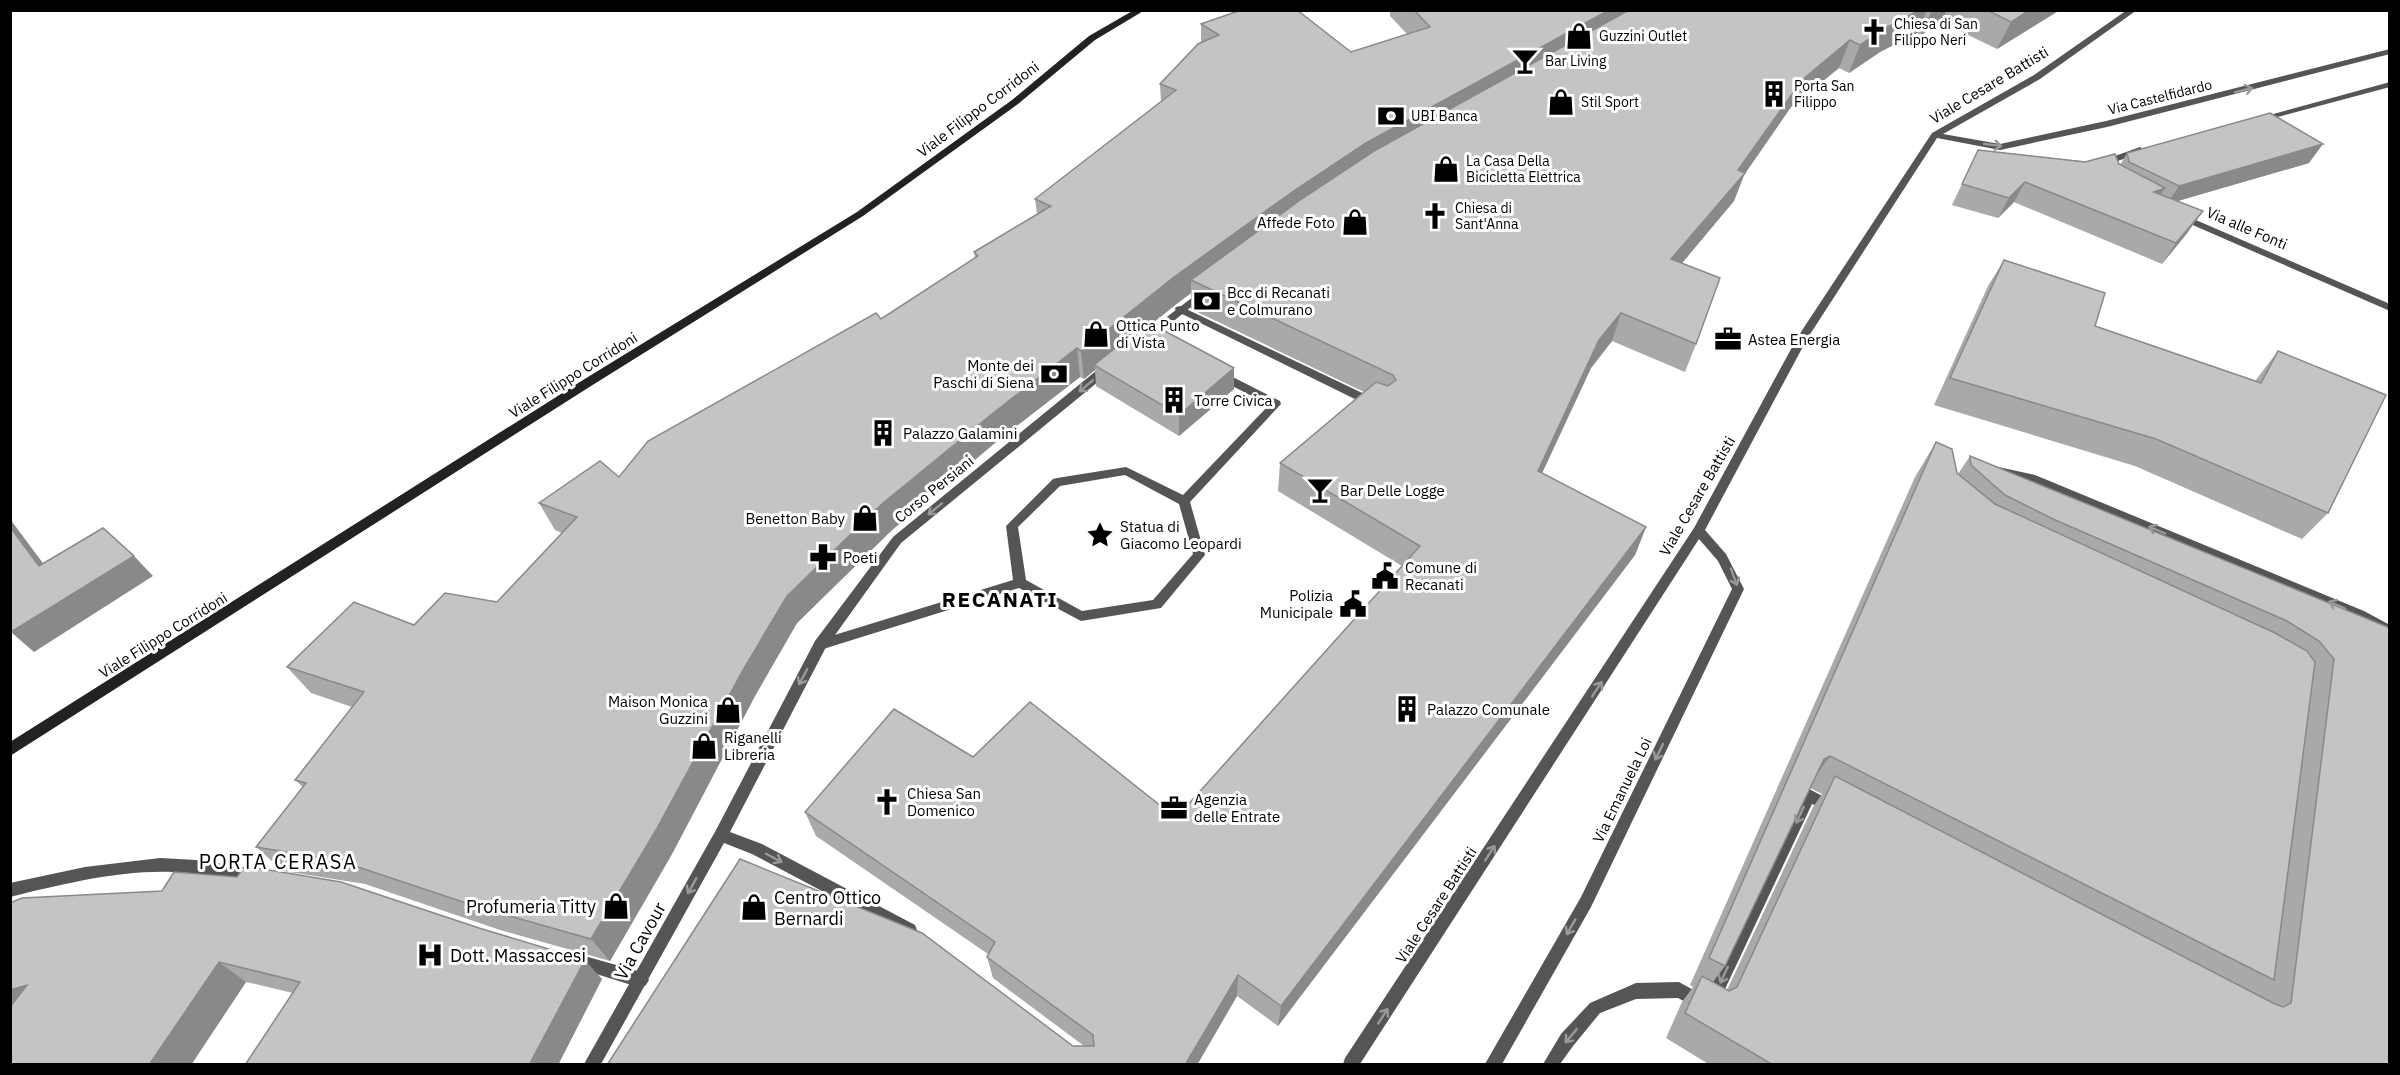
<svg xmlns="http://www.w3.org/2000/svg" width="2400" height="1075" viewBox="0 0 2400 1075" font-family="'IBM Plex Sans',sans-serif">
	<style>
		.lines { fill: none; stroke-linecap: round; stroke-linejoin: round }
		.service { fill: #555; fill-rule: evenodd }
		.pedestrian { fill: #555; fill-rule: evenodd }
		.minor { fill: #555; fill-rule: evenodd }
		.tertiary { fill: #555; fill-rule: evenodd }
		.secondary { fill: #222; fill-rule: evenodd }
		.wall { fill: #a9a9a9; fill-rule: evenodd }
		.shaded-wall { fill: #898989 }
		.building { fill: #c4c4c4; stroke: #898989; stroke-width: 1.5 }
		.oneway { stroke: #999 }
		.labels { text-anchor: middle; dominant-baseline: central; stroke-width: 6; stroke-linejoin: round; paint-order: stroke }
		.far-poi-label { font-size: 14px; fill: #000; stroke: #fff; text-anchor: start }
		.far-street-label { font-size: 14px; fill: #000; stroke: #fff }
		.street-label { font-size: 15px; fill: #000; stroke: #fff }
		.poi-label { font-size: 15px; fill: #000; stroke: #fff; text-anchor: start }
		.near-poi-label { font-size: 18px; fill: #000; stroke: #fff; text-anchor: start }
		.near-street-label { font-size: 18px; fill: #000; stroke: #fff }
		.near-neighbourhood-label { font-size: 20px; letter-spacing: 1.5px; fill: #000; stroke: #fff }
		.district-label { font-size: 21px; font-weight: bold; letter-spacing: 1.5px; fill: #000; stroke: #fff }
	</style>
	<rect width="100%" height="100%" fill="#fff"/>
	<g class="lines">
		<g class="service">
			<polygon points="1994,466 2035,475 2364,611 2390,625 2390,636 2356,619 2029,482 1990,473 1988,470"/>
			<polygon points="1809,789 1836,803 1838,807 1836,811 1831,813 1812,804 1718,1004 1713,1007 1709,1005 1707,1008 1702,1011 1678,998 1636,999 1600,1013 1573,1046 1560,1064 1543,1064 1561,1034 1590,1003 1636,983 1679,982 1706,997 1804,791"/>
			<polygon points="574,953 641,972 646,975 649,980 646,985 641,988 574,967 569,965 566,960 569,955"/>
		</g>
		<g class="pedestrian">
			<polygon points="1180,306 1377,400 1378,403 1377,406 1369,406 1176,311 1175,309 1176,307"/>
			<path d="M1221 371 1280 401 1281 404 1190 502 1205 555 1161 608 1081 621 1019 588 820 650 815 649 814 645 815 641 1013 580 1006 526 1053 479 1057 478 1126 467 1183 495 1269 405 1217 378 1216 375 1217 372ZM1125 475 1179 504 1193 554 1153 600 1082 611 1026 580 1018 527 1060 486Z"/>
		</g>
		<g class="minor">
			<polygon points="2390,82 2390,87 2259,122 2255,119"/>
			<polygon points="2140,147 2145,150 2143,152 2112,163 2111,167 2105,167 2102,162 2104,160"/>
			<polygon points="2182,214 2390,304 2390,311 2179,219 2177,217"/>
			<polygon points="1202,290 1207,293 1206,295 1150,340 1142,340 1141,338 1142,336"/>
			<polygon points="1106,365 1111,369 1110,372 901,543 825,649 730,832 762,844 915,925 917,930 915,935 910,937 905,935 752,854 724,843 601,1064 584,1064 716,830 815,641 893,537 1102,366"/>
			<path d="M160 858 196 860 255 869 260 871 262 876 260 881 255 883C228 878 201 873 173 872 119 870 63 884 10 897V883L85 867Z"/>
		</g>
		<polygon class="tertiary" points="2127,10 2137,10 2040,79 1943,134 2000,144 2106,121 2390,49 2390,54 2107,127 2000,150 1937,138 1807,339 1705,530 1726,554 1744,589 1591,907 1502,1064 1485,1064 1581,897 1732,589 1718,561 1699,539 1360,1064 1343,1064 1345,1058 1694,528 1797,338 1932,133 2034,75"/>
		<polygon class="secondary" points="1134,10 1145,10 1095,40 1018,104 863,216 591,386 10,756 10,742 583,380 857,212 1012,100 1089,36"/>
	</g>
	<g class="wall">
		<polygon points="1390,10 2060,10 1997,49 1941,22 1921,35 1917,33 1880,52 1849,73 1839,68 1791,107 1744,175 1734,201 1682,263 1696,344 1685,372 1612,341 1591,368 1542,473 1646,527 1635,555 1278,1026 1237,996 1197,1065 607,1065 1084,1046 993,978 987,957 988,954 816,836 805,812 973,757 1176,818 1402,566 1278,491 1280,463 1364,392 1191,309 1191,293 1151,324 1234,368 1234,389 1179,436 1096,386 1095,370 1084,379 1080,377 996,442 891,531 797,623 755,696 672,854 610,961 500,930 365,884 283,871 256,847 303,787 295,780 352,707 311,693 287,667 414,625 497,602 562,533 555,530 539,503 619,477 881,319 975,259 974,252 1037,214 1035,199 1161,102 1160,84 1201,43 1201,24 1351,52 1407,34 1390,16"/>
		<polygon points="1978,150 2120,165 2127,153 2309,163 2178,201 2188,232 2162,264 2014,202 1998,218 1952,205"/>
		<polygon points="2004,260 2095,326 2255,381 2278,351 2328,513 2302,539 2135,466 1934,405 1988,286"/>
		<path d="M1936 442 1958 474 1970 456 2390 628V1065H1710L1666 1038 1682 1002 1693 987 1690 985 1915 477ZM1810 788 1822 794 1813 807 1727 990 1713 982 1725 966Z"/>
		<polygon points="10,903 602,979 558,1065 245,1065 293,993 246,982 191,1065 10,1065"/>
	</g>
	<g class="shaded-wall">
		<polygon points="1609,10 1650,10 1191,280 1191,293 1175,305 1098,368 1094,365 1095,370 1084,379 1081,351 1174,277 1295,190 1366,143"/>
		<polygon points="1920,10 1927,10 1917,33 1880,52 1849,73 1860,45 1891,25"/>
		<polygon points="1932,10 1947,10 1941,22 1921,35"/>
		<polygon points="2029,10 2060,10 1997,49 2011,22"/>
		<polygon points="1850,40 1839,68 1791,107 1744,175 1734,201 1662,287 1671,259 1738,170 1802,80"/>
		<polygon points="2323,144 2309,163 2167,204 2179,186"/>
		<polygon points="2025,182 2014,202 1998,218 2009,198"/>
		<polygon points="2165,188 2152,209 2154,192"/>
		<polygon points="2203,211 2188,232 2162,264 2176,243"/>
		<polygon points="1621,313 1612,341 1591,368 1530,499 1538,471 1599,340"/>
		<polygon points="1077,348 1080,377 996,442 891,531 797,623 755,696 672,854 610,961 591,939 743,670 787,596 883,503 992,414"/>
		<polygon points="1234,368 1234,389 1179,436 1179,415"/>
		<polygon points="10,519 60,586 39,566 10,527"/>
		<polygon points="1646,527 1635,555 1278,1026 1281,1006"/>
		<polygon points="134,556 153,576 34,652 11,632"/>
		<polygon points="1830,756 1808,787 1824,759"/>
		<polygon points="585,960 602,979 558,1065 529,1065"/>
		<polygon points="219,962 246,982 191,1065 149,1065"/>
		<polygon points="1238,975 1237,996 1197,1065 1185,1065"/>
		<polygon points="27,985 10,1015 10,990"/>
	</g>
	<g class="building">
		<polygon points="1241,10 1297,10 1351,52 1430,27 1414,10 1609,10 1366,143 1295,190 1174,277 1081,351 1077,348 992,414 883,503 787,596 743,670 656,830 591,939 478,907 340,861 256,847 306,783 295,780 364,692 287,667 354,602 414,625 445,593 497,602 577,517 539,503 600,461 619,477 648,441 876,313 881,319 978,256 974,252 1051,206 1035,199 1176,90 1160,84 1198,44 1219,35 1201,24"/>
		<polygon points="1629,10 1920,10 1891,25 1860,45 1850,40 1802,80 1738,170 1745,173 1671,259 1720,278 1696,344 1621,313 1599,340 1538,471 1646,527 1281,1006 1238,975 1185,1065 607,1065 740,859 922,933 1073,1046 1094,1046 1093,1035 987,957 995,942 805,812 894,709 973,757 1030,702 1176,818 1420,546 1280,463 1376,382 1388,386 1396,380 1393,375 1191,280 1303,198 1374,151"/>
		<polygon points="1987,10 2029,10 2011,22"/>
		<polygon points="2270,113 2323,144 2179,186 2129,162 2127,153"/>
		<polygon points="1978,150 2085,162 2115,154 2119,164 2165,188 2154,192 2203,211 2176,243 2025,182 2009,198 1962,184"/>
		<polygon points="2004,260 2105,293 2095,326 2261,383 2278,351 2386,395 2328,513 2156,439 1950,378"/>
		<polygon points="1148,322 1234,368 1179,415 1094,365"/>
		<polygon points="1936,442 1952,449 1957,473 1995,504 2275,633 2307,651 2315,662 2274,980 1830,756 1824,759 1725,966 1709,958"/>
		<polygon points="1970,456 2390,628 2390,1065 1773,1065 1685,1013 1702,976 1729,991 1737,987 1835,776 2275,1004 2283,1007 2291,1003 2334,659 2319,641 2287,621 2053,519 2005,495 1971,465"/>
		<polygon points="10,527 39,566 103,528 134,556 11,632 10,631"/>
		<polygon points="245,866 341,882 479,928 585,960 529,1065 245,1065 300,982 219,962 149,1065 10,1065 10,1007 27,985 10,990 10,903 22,898 162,891 174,872 237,877"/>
	</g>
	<defs><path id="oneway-shaft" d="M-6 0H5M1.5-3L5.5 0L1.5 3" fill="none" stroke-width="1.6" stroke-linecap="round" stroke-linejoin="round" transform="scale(1.5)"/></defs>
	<g class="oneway">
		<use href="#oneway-shaft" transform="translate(2244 90) rotate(-14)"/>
		<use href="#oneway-shaft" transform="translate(1993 145) rotate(7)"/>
		<use href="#oneway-shaft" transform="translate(1086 386) rotate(140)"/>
		<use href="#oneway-shaft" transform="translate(935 509) rotate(141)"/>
		<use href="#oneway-shaft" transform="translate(2157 530) rotate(-157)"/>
		<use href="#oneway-shaft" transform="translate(1734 577) rotate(70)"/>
		<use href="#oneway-shaft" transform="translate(2337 605) rotate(-157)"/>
		<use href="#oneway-shaft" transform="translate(803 677) rotate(118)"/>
		<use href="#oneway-shaft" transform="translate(1597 689) rotate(-57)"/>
		<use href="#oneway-shaft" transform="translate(1659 752) rotate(116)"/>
		<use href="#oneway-shaft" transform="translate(1800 815) rotate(115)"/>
		<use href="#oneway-shaft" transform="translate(1490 853) rotate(-57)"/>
		<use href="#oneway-shaft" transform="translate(774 858) rotate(28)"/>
		<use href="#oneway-shaft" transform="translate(692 886) rotate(119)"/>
		<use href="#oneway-shaft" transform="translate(1571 927) rotate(120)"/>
		<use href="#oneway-shaft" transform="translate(1724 975) rotate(115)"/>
		<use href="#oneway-shaft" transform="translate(1383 1016) rotate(-57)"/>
		<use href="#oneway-shaft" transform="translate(1571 1036) rotate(130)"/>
	</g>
	<defs>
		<symbol id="church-bare" viewBox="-9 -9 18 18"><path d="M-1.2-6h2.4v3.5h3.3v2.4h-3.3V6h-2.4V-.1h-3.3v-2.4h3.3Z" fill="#000" stroke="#fff" stroke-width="2.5" paint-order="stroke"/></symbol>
		<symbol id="shop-bare" viewBox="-9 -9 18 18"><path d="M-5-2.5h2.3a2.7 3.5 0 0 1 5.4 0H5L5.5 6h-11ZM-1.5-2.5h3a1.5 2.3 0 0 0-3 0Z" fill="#000" stroke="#fff" stroke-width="2.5" paint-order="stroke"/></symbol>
		<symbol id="bar-bare" viewBox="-9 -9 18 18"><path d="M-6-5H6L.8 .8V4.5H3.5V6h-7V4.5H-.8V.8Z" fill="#000" stroke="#fff" stroke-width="2.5" paint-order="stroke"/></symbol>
		<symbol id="building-bare" viewBox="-9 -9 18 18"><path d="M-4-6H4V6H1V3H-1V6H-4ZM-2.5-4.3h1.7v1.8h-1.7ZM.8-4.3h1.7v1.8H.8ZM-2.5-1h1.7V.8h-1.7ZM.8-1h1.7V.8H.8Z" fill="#000" stroke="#fff" stroke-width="2.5" paint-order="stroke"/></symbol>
		<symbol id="bank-bare" viewBox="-9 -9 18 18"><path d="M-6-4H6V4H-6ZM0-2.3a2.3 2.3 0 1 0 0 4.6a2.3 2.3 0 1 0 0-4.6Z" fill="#000" stroke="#fff" stroke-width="2.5" paint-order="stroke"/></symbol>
		<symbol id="office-bare" viewBox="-9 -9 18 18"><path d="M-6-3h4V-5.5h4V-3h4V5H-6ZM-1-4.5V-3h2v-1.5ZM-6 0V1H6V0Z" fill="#000" stroke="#fff" stroke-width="2.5" paint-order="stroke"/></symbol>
		<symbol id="sight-bare" viewBox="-9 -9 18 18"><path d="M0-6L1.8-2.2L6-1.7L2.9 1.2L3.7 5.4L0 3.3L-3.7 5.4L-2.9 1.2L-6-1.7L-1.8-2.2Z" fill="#000" stroke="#fff" stroke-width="2.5" paint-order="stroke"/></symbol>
		<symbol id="pharmacy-bare" viewBox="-9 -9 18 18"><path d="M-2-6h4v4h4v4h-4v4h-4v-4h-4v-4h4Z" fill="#000" stroke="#fff" stroke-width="2.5" paint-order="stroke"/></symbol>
		<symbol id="civic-bare" viewBox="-9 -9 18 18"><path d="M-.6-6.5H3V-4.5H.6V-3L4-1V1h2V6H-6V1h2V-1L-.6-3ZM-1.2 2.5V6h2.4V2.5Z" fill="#000" stroke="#fff" stroke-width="2.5" paint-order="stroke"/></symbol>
		<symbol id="hospital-bare" viewBox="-9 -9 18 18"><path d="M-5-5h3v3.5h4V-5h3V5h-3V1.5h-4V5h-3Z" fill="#000" stroke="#fff" stroke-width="2.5" paint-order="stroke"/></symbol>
	</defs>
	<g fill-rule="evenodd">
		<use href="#church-bare" x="1855" y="13" width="38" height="38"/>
		<use href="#shop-bare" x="1560" y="17" width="38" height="38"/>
		<use href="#bar-bare" x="1506" y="42" width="38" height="38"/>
		<use href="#building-bare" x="1755" y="75" width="38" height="38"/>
		<use href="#shop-bare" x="1542" y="83" width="38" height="38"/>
		<use href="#bank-bare" x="1372" y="97" width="38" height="38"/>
		<use href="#shop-bare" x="1427" y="150" width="38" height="38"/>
		<use href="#church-bare" x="1416" y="197" width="38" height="38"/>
		<use href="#shop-bare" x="1336" y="203" width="38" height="38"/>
		<use href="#bank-bare" x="1188" y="282" width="38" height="38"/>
		<use href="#shop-bare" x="1077" y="315" width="38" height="38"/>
		<use href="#office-bare" x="1709" y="320" width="38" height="38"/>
		<use href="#bank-bare" x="1035" y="355" width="38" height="38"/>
		<use href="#building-bare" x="1155" y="381" width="38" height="38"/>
		<use href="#building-bare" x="864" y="414" width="38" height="38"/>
		<use href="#bar-bare" x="1301" y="471" width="38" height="38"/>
		<use href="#shop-bare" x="846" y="499" width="38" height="38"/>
		<use href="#sight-bare" x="1081" y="516" width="38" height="38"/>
		<use href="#pharmacy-bare" x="804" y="538" width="38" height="38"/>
		<use href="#civic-bare" x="1366" y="557" width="38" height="38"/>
		<use href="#civic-bare" x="1334" y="585" width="38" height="38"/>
		<use href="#building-bare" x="1388" y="690" width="38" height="38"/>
		<use href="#shop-bare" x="709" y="691" width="38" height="38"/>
		<use href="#shop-bare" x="685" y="727" width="38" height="38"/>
		<use href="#church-bare" x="868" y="783" width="38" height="38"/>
		<use href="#office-bare" x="1155" y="789" width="38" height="38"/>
		<use href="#shop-bare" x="597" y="887" width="38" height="38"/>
		<use href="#shop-bare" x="735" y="888" width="38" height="38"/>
		<use href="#hospital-bare" x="411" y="936" width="38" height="38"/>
	</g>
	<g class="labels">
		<g class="far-poi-label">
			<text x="1894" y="24">Chiesa di San<tspan x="1894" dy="16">Filippo Neri</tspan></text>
			<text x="1599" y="36">Guzzini Outlet</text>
			<text x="1545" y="61">Bar Living</text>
			<text x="1794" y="86">Porta San<tspan x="1794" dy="16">Filippo</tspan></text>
			<text x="1581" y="102">Stil Sport</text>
			<text x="1411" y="116">UBI Banca</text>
			<text x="1466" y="161">La Casa Della<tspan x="1466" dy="16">Bicicletta Elettrica</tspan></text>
			<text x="1455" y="208">Chiesa di<tspan x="1455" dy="16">Sant'Anna</tspan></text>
		</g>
		<g class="far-street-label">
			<text transform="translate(2160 97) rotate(-14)">Via Castelfidardo</text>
		</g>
		<g class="street-label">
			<text transform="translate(1989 85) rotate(-31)">Viale Cesare Battisti</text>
			<text transform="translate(978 109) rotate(-37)">Viale Filippo Corridoni</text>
			<text transform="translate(2247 228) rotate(23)">Via alle Fonti</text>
			<text transform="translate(573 375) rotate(-32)">Viale Filippo Corridoni</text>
			<text transform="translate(934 489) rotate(-39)">Corso Persiani</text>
			<text transform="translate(1697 496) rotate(-60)">Viale Cesare Battisti</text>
			<text transform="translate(163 635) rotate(-32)">Viale Filippo Corridoni</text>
			<text transform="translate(1622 790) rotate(-64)">Via Emanuela Loi</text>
			<text transform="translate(1436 905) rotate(-57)">Viale Cesare Battisti</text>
		</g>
		<g class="poi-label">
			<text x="1335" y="222" text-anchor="end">Affede Foto</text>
			<text x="1227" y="292">Bcc di Recanati<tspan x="1227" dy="17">e Colmurano</tspan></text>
			<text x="1116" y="325">Ottica Punto<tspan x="1116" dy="17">di Vista</tspan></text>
			<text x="1748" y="339">Astea Energia</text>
			<text x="1034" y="365" text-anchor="end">Monte dei<tspan x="1034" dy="17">Paschi di Siena</tspan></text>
			<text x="1194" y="400">Torre Civica</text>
			<text x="903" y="433">Palazzo Galamini</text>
			<text x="1340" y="490">Bar Delle Logge</text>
			<text x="845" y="518" text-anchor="end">Benetton Baby</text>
			<text x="1120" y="526">Statua di<tspan x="1120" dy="17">Giacomo Leopardi</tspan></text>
			<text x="843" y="557">Poeti</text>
			<text x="1405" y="567">Comune di<tspan x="1405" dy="17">Recanati</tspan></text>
			<text x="1333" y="595" text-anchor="end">Polizia<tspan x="1333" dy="17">Municipale</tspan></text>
			<text x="708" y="701" text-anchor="end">Maison Monica<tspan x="708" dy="17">Guzzini</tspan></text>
			<text x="1427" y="709">Palazzo Comunale</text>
			<text x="724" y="737">Riganelli<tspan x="724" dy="17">Libreria</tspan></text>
			<text x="907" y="793">Chiesa San<tspan x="907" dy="17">Domenico</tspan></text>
			<text x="1194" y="799">Agenzia<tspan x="1194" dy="17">delle Entrate</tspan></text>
		</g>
		<g class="near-poi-label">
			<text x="774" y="897">Centro Ottico<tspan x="774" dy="21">Bernardi</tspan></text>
			<text x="596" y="906" text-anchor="end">Profumeria Titty</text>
			<text x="450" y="955">Dott. Massaccesi</text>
		</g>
		<g class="near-street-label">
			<text transform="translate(640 941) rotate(-61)">Via Cavour</text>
		</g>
		<g class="near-neighbourhood-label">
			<text x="278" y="861">PORTA CERASA</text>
		</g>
		<g class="district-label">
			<text x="1000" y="599">RECANATI</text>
		</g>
	</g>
	<rect width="2400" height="1075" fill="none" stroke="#000000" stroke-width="24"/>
</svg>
